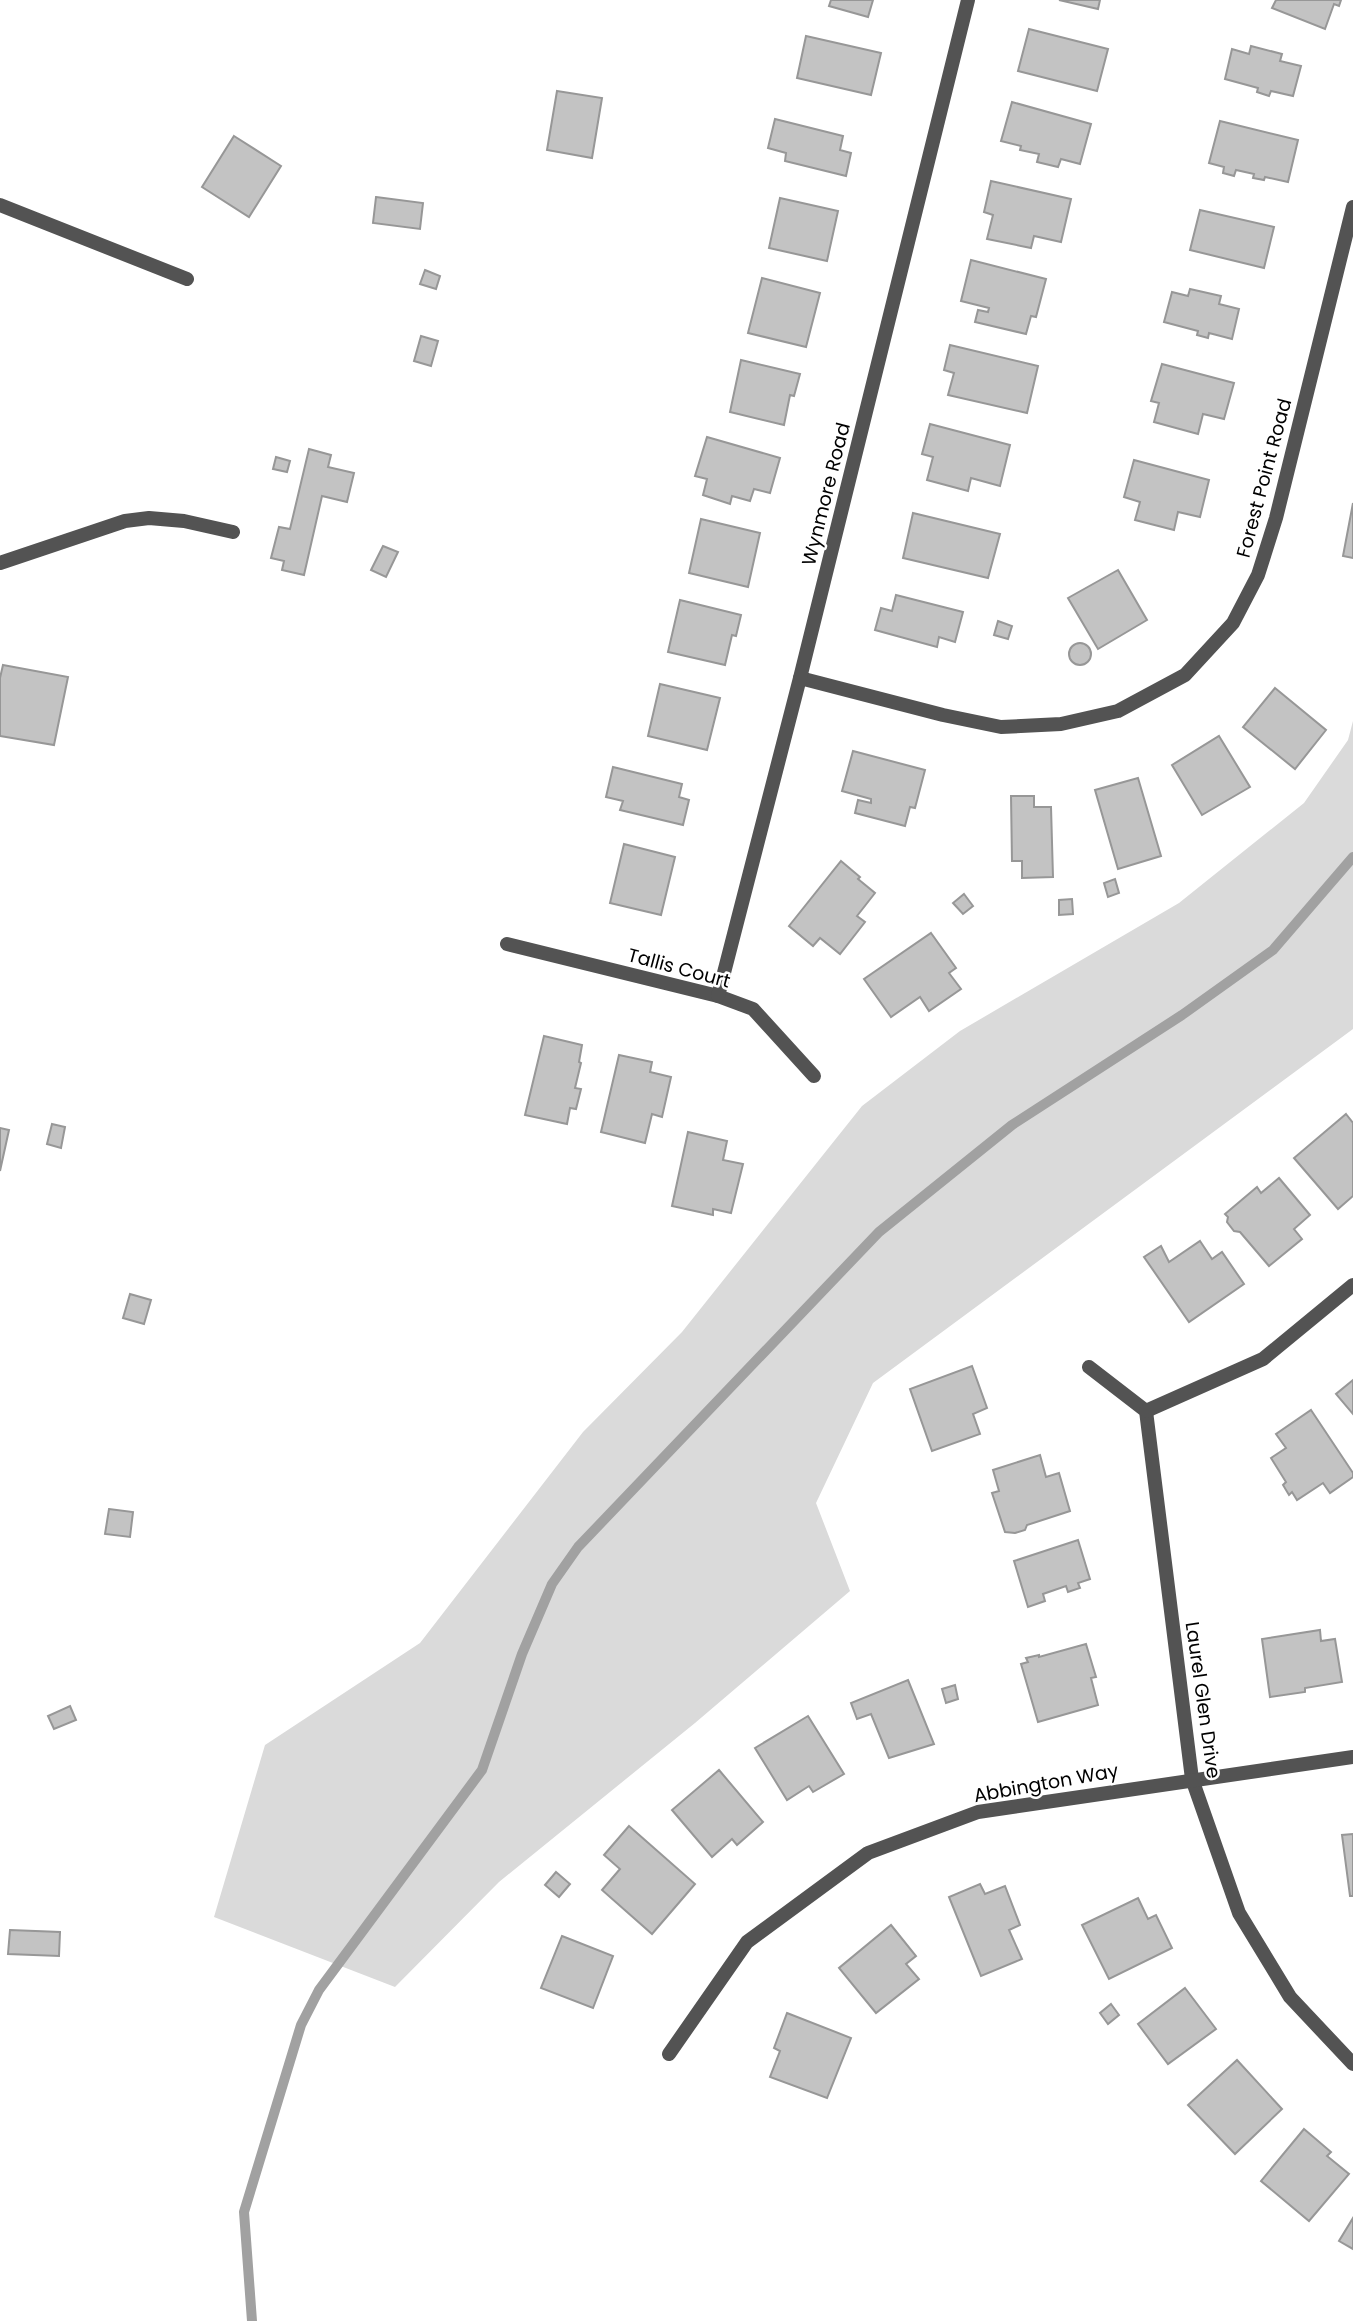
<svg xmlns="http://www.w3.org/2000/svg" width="1353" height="2321" viewBox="0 0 1353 2321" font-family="Poppins,sans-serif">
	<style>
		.green { fill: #dadada }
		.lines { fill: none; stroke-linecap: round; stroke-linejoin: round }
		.stream { stroke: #a1a1a1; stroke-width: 10 }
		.building { fill: #c3c3c3; stroke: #979797; stroke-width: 2 }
		.service { stroke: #535353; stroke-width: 14 }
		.minor { stroke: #535353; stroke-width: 14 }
		.labels { text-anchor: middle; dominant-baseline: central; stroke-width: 5; stroke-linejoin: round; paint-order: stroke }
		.street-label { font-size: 19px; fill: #000; stroke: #fff }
	</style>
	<rect width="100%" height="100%" fill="#fff"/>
	<polygon class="green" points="1353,721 1353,1029 873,1383 816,1503 850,1591 695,1723 499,1882 395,1987 214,1917 265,1745 420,1643 583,1432 682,1332 862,1106 960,1031 1179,903 1304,803 1348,740"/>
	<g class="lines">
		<polyline class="stream" points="252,2321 244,2212 301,2025 319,1990 482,1770 522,1654 552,1584 578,1547 879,1232 1012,1125 1182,1015 1273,950 1353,857"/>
	</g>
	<g class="building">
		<polygon points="831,0 873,0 868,17 829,6"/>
		<polygon points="1059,0 1100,0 1098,9"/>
		<polygon points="1276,0 1341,0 1339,6 1334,4 1325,29 1272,8"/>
		<polygon points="1029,29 1108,49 1097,91 1018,71"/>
		<polygon points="806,36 881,53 871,95 797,78"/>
		<polygon points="1251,46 1282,54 1280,61 1301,66 1293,96 1271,91 1269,96 1257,92 1258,88 1225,79 1232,49 1249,54"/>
		<polygon points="557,91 602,98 592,158 547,150"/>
		<polygon points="1012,102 1091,124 1080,164 1061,159 1058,167 1037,162 1039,154 1020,150 1021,146 1001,141"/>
		<polygon points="775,119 843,136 840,150 851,153 846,176 785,161 786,153 768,148"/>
		<polygon points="1220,121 1298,140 1288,182 1265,177 1264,180 1253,178 1254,174 1236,170 1234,176 1223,173 1224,167 1209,163"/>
		<polygon points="234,136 281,166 249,217 202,187"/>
		<polygon points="991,181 1071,199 1061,242 1034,236 1031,248 987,239 993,215 984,212"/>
		<polygon points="376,197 423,203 420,229 373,223"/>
		<polygon points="780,198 838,211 827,261 769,248"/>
		<polygon points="1200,210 1274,227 1264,268 1190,250"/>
		<polygon points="971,260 1046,279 1036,317 1031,316 1026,334 975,322 978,310 988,312 989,308 961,301"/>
		<polygon points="425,270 440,276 436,289 420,284"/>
		<polygon points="762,278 820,293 806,347 748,333"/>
		<polygon points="1190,289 1221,296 1219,304 1239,309 1232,339 1209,333 1208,338 1197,335 1198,331 1164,322 1172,292 1188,296"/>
		<polygon points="421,336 438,341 431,366 414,361"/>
		<polygon points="950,345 1038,366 1027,413 948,395 954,373 944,370"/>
		<polygon points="741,360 800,374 794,396 790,395 784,425 730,412"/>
		<polygon points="1162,364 1234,383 1224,419 1203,414 1198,434 1154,422 1159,403 1151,401"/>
		<polygon points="930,424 1010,445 1000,486 971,478 968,491 927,480 933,457 922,454"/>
		<polygon points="707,437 780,458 770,493 754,489 750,501 732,496 730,504 703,495 707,479 695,476"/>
		<polygon points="309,449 331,455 328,467 354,473 347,502 322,496 304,575 282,570 284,561 271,558 279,527 290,529"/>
		<polygon points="276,457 290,461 287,472 273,469"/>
		<polygon points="1134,460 1209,480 1200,517 1178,512 1174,530 1135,520 1140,502 1124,497"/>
		<polygon points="1353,503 1353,558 1343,556"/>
		<polygon points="913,513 1000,534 988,578 903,558"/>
		<polygon points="701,519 760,533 748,587 689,573"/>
		<polygon points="383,546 398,552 386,577 371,570"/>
		<polygon points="1118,570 1147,620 1098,649 1068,598"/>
		<polygon points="896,595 963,612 955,642 939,637 937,647 875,630 881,608 892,611"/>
		<polygon points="680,600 741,615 736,636 732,635 725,665 668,652"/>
		<polygon points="998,621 1012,626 1008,639 994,635"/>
		<circle cx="1080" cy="654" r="11"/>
		<polygon points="3,665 68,677 54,745 0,736 0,678"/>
		<polygon points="660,684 720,698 707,750 648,736"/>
		<polygon points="1275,688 1326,730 1295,769 1243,727"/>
		<polygon points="1219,736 1250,787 1202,815 1172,765"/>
		<polygon points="853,751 925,770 915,808 910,807 905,826 855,813 858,800 871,803 871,799 842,791"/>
		<polygon points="613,767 682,784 679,797 689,800 683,825 620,810 623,801 606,797"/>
		<polygon points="1138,778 1161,856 1118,869 1095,790"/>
		<polygon points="1011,796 1034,796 1034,807 1051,807 1053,877 1022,878 1022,861 1012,861"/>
		<polygon points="624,844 675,857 661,915 610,903"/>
		<polygon points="841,861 860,877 858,879 875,893 857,916 865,922 840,954 820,938 813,946 789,926"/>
		<polygon points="1115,879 1119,893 1108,897 1104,883"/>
		<polygon points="964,894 973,906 963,914 953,903"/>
		<polygon points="1072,899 1073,914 1059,915 1059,900"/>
		<polygon points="931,933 956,968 949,973 961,989 929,1011 920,997 891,1017 864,979"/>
		<polygon points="544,1036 582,1045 579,1062 581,1063 575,1088 581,1089 576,1109 570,1108 567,1124 525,1115"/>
		<polygon points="619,1055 652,1062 650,1072 671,1077 662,1117 652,1114 645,1143 601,1132"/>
		<polygon points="1346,1114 1353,1123 1353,1196 1338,1209 1294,1158"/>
		<polygon points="52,1124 65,1127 61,1148 47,1144"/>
		<polygon points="0,1128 9,1130 0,1171"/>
		<polygon points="688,1132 727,1141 723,1160 743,1164 731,1213 713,1209 713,1215 672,1206"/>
		<polygon points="1279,1178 1310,1215 1294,1229 1302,1239 1269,1266 1240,1232 1234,1231 1227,1222 1228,1217 1225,1214 1257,1187 1261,1193"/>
		<polygon points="1200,1241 1212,1259 1222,1252 1244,1284 1189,1322 1144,1257 1161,1246 1169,1262"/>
		<polygon points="130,1294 151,1300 144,1324 123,1318"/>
		<polygon points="972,1366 987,1408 973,1414 980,1434 932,1451 910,1389"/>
		<polygon points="1353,1380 1353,1414 1336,1394"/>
		<polygon points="1311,1410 1353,1473 1353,1477 1330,1493 1323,1483 1297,1500 1292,1492 1289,1495 1283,1485 1286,1482 1271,1458 1286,1448 1276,1434"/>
		<polygon points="1040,1455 1046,1477 1059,1473 1070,1511 1027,1525 1025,1530 1015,1533 1005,1532 992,1493 999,1491 993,1470"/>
		<polygon points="109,1509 133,1512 130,1537 105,1534"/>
		<polygon points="1078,1540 1090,1579 1078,1583 1080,1588 1068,1592 1066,1586 1043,1594 1045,1601 1028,1607 1014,1561"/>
		<polygon points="1320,1630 1321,1641 1335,1639 1342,1682 1305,1688 1305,1692 1270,1697 1262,1639"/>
		<polygon points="1086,1644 1096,1677 1091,1678 1098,1705 1038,1722 1021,1664 1028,1662 1026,1658 1039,1655 1039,1657"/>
		<polygon points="908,1680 934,1744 889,1758 871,1714 857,1719 851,1703"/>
		<polygon points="955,1685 958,1699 946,1703 942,1689"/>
		<polygon points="70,1706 76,1720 54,1729 48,1716"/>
		<polygon points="808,1716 844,1774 813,1792 809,1786 787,1800 755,1748"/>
		<polygon points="719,1770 763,1822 737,1845 732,1839 712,1857 672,1810"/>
		<polygon points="629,1826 695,1884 652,1934 602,1890 620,1869 604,1855"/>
		<polygon points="1353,1834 1353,1896 1350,1896 1342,1835"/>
		<polygon points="556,1872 570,1884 559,1897 545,1885"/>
		<polygon points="980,1884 985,1894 1005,1886 1020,1925 1009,1930 1022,1959 981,1976 949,1897"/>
		<polygon points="1138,1898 1148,1919 1156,1915 1172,1948 1109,1979 1082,1925"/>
		<polygon points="891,1925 916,1956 906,1964 919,1979 876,2013 839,1968"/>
		<polygon points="10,1930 60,1932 59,1956 8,1954"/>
		<polygon points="562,1936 613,1956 593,2008 541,1988"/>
		<polygon points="1185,1988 1216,2029 1168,2064 1138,2024"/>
		<polygon points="1111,2004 1119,2015 1108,2024 1100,2013"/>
		<polygon points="787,2013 851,2038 827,2098 770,2077 780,2051 774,2048"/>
		<polygon points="1237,2060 1282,2109 1235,2154 1188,2105"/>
		<polygon points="1304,2129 1331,2152 1327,2156 1349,2174 1309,2221 1261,2181"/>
		<polygon points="1353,2218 1353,2249 1339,2241"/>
	</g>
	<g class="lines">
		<g class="service">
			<polyline points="0,205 187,279"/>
			<polyline points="0,563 125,521 149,518 184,521 233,532"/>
		</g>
		<g class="minor">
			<polyline points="800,678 943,715 1001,727 1061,724 1118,711 1185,675 1233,623 1258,575 1276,518 1353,207"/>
			<polyline points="507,944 718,996 753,1009 814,1076"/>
			<polyline points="718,996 800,678 968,0"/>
			<polyline points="1089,1367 1146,1411 1192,1779 1239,1913 1290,1997 1353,2064"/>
			<polyline points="1146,1411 1263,1359 1353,1285"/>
			<polyline points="669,2054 747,1942 868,1853 978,1812 1353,1757"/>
		</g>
	</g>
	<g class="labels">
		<g class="street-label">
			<text transform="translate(1264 478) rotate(-75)">Forest Point Road</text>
			<text transform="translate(826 494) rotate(-76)">Wynmore Road</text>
			<text transform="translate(679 968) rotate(15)">Tallis Court</text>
			<text transform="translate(1203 1700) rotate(82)">Laurel Glen Drive</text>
			<text transform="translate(1046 1783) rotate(-10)">Abbington Way</text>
		</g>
	</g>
</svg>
